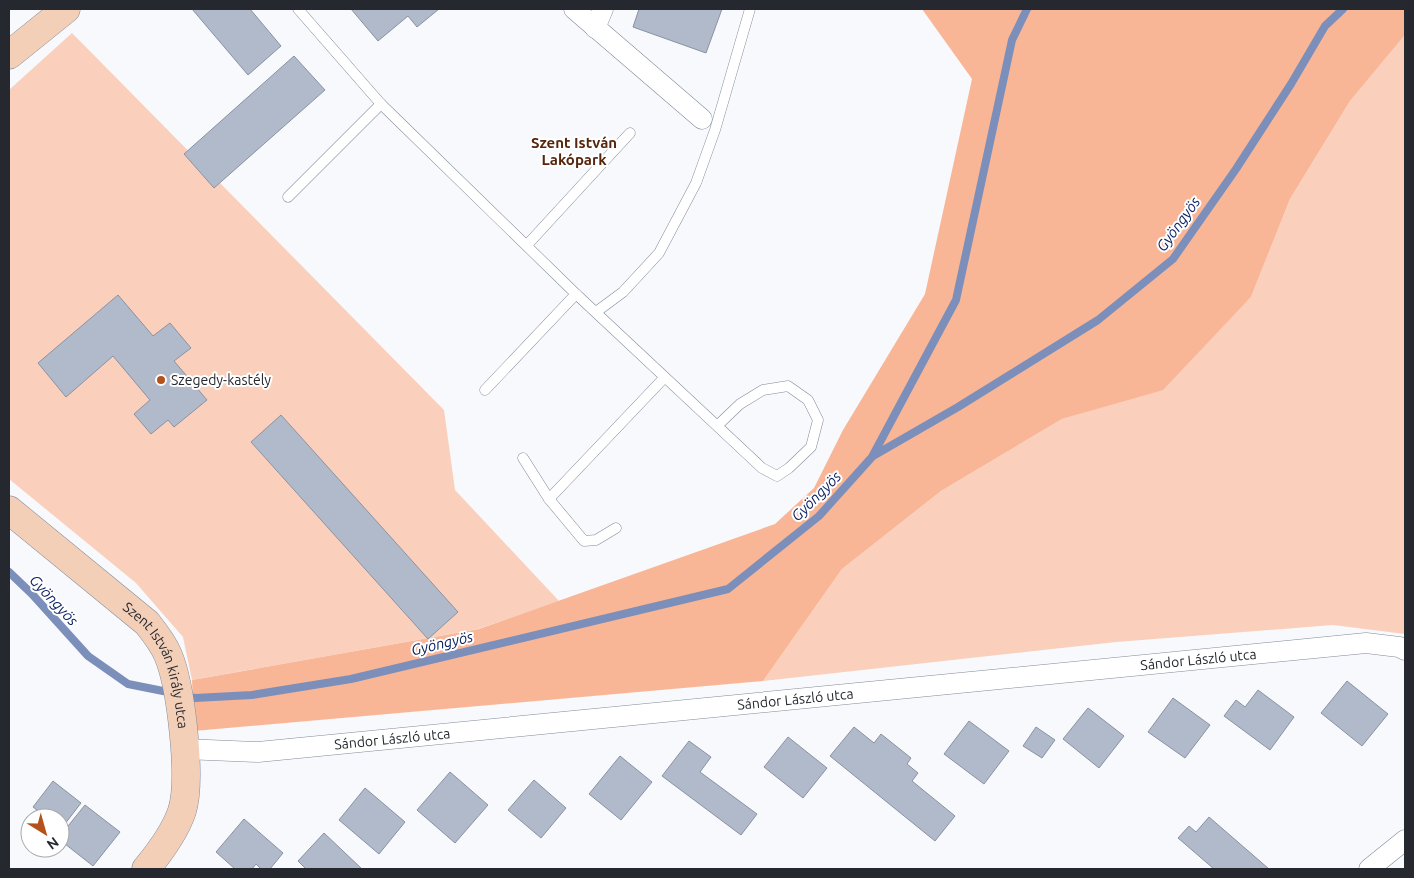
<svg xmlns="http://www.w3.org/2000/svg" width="1414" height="878" viewBox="0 0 1414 878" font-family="Ubuntu,sans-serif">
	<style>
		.green { fill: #facfbb }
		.forest { fill: #f9b697 }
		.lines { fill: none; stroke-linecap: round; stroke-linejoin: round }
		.stream { stroke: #7b8fba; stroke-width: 8 }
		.building { fill: #b1baca; stroke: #8a92a2 }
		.lane-casing { stroke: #828a99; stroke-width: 11 }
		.street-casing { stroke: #828a99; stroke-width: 21 }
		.secondary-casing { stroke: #828a99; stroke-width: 29 }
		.lane { stroke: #fff; stroke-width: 10 }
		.street { stroke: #fff; stroke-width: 20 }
		.secondary { stroke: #f4cfb8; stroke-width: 28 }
		.poi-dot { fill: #b5521b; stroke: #fff; stroke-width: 2 }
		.labels { text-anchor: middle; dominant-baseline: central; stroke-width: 4; stroke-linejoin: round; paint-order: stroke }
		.poi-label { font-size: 14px; fill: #25282e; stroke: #fff; text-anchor: start }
		.street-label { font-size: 14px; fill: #25282e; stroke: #fff }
		.neighbourhood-label { font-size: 15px; font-weight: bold; fill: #55250c; stroke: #fff }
		.water-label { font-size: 15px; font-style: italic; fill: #0d2465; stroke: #fff }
	</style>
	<rect width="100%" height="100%" fill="#f7f9fc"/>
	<g class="green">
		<polygon points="72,33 444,410 455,490 559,601 478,629 192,680 183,637 136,583 9,479 9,90"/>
		<polygon points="1405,35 1405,634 1333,625 1116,642 763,681 842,569 941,491 1062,419 1163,389 1251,297 1290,199 1350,101"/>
	</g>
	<polygon class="forest" points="922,9 1405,9 1405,35 1350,101 1290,199 1251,297 1163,390 1062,419 941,491 842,569 763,681 194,731 192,680 479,629 775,524 814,488 843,430 925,294 972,79"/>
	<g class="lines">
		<g class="stream">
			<polyline points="873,456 958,407 1098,320 1173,259 1236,169 1291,84 1325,26 1343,9"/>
			<polyline points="9,572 32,594 88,656 128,684 173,693"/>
			<polyline points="184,696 195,698 252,695 351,679 728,589 819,516 872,457 956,300 1012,40 1027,9"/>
		</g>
	</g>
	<g class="building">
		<polygon points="192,9 250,9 281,46 248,75"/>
		<polygon points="351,9 439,9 417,27 408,16 378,41"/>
		<polygon points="639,9 722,9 706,53 633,27"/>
		<polygon points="294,56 325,90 214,188 184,154"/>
		<polygon points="118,295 153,336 170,323 191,348 174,361 207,400 174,427 168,420 151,434 134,414 150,400 113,356 66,397 38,363"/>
		<polygon points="281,415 458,612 428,639 251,442"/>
		<polygon points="1347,681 1388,714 1362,746 1321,713"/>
		<polygon points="1258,690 1294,717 1270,750 1224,716 1236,700 1245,707"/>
		<polygon points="1173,698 1210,725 1185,758 1148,732"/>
		<polygon points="1088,708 1124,736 1099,768 1063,739"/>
		<polygon points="969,721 1009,751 984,784 944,754"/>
		<polygon points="854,727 874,743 881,734 911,758 907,764 918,773 912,781 955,816 935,841 830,756"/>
		<polygon points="1036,727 1055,740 1042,758 1023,746"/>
		<polygon points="788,737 827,768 803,798 764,767"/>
		<polygon points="689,741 711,757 700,772 757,814 741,835 662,776"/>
		<polygon points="620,756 652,782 621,820 589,794"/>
		<polygon points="450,772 488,805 455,843 417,810"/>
		<polygon points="534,780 566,808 541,838 508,810"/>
		<polygon points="53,781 81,803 61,829 60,828 60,818 47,818 33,807"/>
		<polygon points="365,788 405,822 379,854 339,820"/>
		<polygon points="85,805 120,832 93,866 60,840 60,836"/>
		<polygon points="1209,817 1269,869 1214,869 1178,838 1189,826 1196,832"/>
		<polygon points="244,819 283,853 270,869 261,869 256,864 252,869 235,869 216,852"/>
		<polygon points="324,833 362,869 306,869 298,861"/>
	</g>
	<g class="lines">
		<defs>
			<g id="lane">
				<polyline points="298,9 381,104 576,294 762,468 777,476 789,468 811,447 818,420 808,400 788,386 763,390 740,404 717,426"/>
				<polyline points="288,197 381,104"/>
				<polyline points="527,245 630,133"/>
				<polyline points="596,312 623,292 659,253 696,183 715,130 750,9"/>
				<polyline points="485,390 576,294"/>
				<polyline points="523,458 549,499 584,541 596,540 616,528"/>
				<polyline points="549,499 664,378"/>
			</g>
			<g id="street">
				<polyline points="574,9 702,119"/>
				<polyline points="595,28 603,9"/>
				<path id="s1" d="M184 749 258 752 1366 643 1399 647 1405 650"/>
				<polyline points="1369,869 1405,840"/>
			</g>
			<g id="secondary">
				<polyline points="9,55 66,9"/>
				<path id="s2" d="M9 510 147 623C155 633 163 643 168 655 181 686 192 779 182 811 175 832 160 852 146 869"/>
			</g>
		</defs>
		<use href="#lane" class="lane-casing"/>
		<use href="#street" class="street-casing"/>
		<use href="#secondary" class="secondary-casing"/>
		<use href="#lane" class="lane"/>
		<use href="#street" class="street"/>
		<use href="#secondary" class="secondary"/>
	</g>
	<circle class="poi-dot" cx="161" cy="380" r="5"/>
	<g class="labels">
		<g class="poi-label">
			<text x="171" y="380">Szegedy-kastély</text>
		</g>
		<g class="street-label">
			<text stroke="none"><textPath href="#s1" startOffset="1019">Sándor László utca</textPath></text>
			<text stroke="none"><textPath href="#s2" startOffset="221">Szent István király utca</textPath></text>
			<text stroke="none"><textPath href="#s1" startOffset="614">Sándor László utca</textPath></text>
			<text stroke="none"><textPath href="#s1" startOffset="209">Sándor László utca</textPath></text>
		</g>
		<g class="neighbourhood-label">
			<text x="574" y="142">Szent István<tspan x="574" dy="17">Lakópark</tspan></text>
		</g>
		<g class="water-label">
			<text transform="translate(1178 224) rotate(-54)">Gyöngyös</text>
			<text transform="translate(816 496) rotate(-45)">Gyöngyös</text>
			<text transform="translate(54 600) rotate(47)">Gyöngyös</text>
			<text transform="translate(442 643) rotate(-13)">Gyöngyös</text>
		</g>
	</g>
	<rect width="1414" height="878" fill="none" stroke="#25282e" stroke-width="20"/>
	<g transform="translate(45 833) rotate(143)"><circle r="24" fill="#ffffff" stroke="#a8a9ab"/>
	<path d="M0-4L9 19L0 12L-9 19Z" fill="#b5521b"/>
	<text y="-8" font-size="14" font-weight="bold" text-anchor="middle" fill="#25282e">N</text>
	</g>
</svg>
